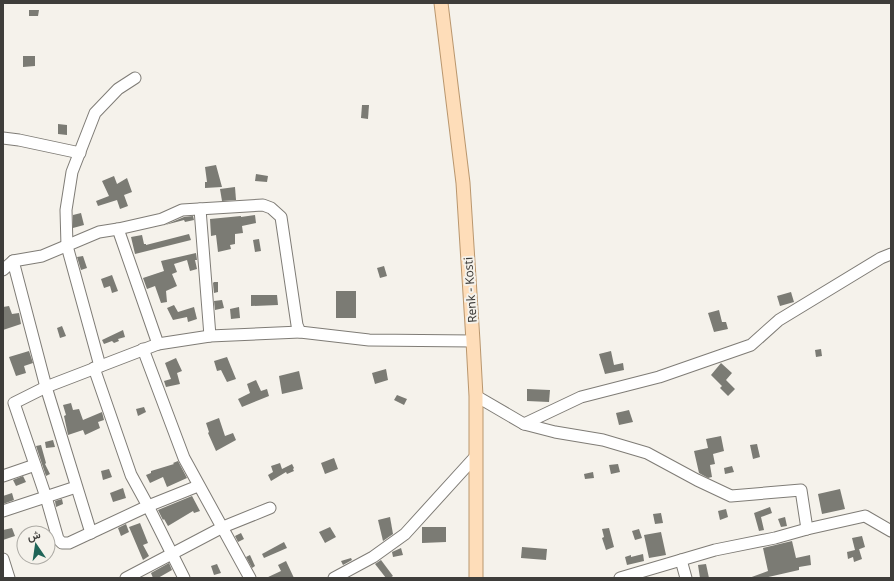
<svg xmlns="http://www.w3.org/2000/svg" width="894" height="581" viewBox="0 0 894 581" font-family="'Noto Sans',Vazirmatn,sans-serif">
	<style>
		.building { fill: #7b7b74 }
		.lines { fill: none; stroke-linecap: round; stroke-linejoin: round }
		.minor-casing { stroke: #7f7c76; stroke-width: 13 }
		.major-casing { stroke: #ba976e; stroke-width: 15 }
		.minor { stroke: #fff; stroke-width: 11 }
		.major { stroke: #feddb9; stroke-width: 13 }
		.labels { text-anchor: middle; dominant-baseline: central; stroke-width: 4; stroke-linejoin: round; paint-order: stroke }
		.street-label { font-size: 12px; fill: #3e3d3a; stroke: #f5f2eb }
	</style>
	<rect width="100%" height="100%" fill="#f5f2eb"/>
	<g class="building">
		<polygon points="29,10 39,10 38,16 29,16"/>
		<polygon points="23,56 35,56 35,66 23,67"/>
		<polygon points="362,105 369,105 368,119 361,118"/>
		<polygon points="58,124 67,125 67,135 58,134"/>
		<polygon points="216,165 222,187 205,188 205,182 207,182 205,167"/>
		<polygon points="256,174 268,176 267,182 255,181"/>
		<polygon points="114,176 117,184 127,178 132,192 124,195 128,206 120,209 117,200 98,206 96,201 109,196 102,181"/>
		<polygon points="235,187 236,200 222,201 220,189"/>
		<polygon points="81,213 84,225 73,228 73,215"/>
		<polygon points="255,215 256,223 242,226 243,233 235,234 235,244 230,245 231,249 218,252 216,235 211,236 210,219 241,216 241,217"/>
		<polygon points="193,216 194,220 185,222 184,220 165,225 184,217"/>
		<polygon points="189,234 191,240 135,254 131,237 142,235 144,244 146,244 146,245"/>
		<polygon points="259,239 261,251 255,252 253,240"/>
		<polygon points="196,253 197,260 195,260 197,269 190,271 187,260 174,264 177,272 172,274 177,286 166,291 167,302 161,303 155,286 147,289 143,278 164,271 161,261"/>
		<polygon points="83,256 87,268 81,270 77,257"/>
		<polygon points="384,266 387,276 380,278 377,268"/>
		<polygon points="112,275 118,291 112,293 110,286 104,288 101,279"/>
		<polygon points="214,282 218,282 218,292 214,293 213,283"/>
		<rect x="336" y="291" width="20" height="27"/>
		<polygon points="791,292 794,302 780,306 777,296"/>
		<polygon points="251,295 277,295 278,305 251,306"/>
		<polygon points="222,300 224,308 215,310 214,301"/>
		<polygon points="174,305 178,312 194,307 197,319 188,322 187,317 173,320 167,308"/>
		<polygon points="9,306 12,314 19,313 21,324 3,330 3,307"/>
		<polygon points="239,307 240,318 231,319 230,309"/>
		<polygon points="719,310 722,322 726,322 728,329 714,332 708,313"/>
		<polygon points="62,326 66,336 60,338 57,328"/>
		<polygon points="123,330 125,337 118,339 119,341 114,343 112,341 104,344 102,340"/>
		<polygon points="821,349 822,356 816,357 815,350"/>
		<polygon points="29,351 33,363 24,366 26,373 16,376 9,357"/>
		<polygon points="611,351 614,365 623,363 624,370 605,374 599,354"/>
		<polygon points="227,357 236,379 227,382 221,370 217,371 214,361"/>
		<polygon points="176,358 182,371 177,373 180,384 166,387 164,381 171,379 165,363"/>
		<polygon points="721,363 732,373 726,380 735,389 728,396 720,388 722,386 711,375"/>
		<polygon points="386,369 388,380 375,384 372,373"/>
		<polygon points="299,371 303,389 282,394 279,376"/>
		<polygon points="256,380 261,391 267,389 269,396 242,407 238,399 250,393 247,384"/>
		<polygon points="527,389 550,390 549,402 527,401"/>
		<polygon points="397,395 407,399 404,405 394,400"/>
		<polygon points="71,403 73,410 79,409 83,420 102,412 104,420 98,422 100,428 85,435 83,430 68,435 64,416 66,415 63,405"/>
		<polygon points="144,407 146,412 138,416 136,409"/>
		<polygon points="629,410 633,422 619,425 616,413"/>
		<polygon points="219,418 225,436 233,433 236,440 216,451 208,433 209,432 206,423"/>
		<polygon points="721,436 724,451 713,454 715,464 710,465 712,477 708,478 699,473 694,451 708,448 706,439"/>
		<polygon points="53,440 55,447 46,448 45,442"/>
		<polygon points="757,444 760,457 753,459 750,445"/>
		<polygon points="41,445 46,463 45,464 50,474 46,476 36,446"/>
		<polygon points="334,458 338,469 325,474 321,463"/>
		<polygon points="178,461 187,478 167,487 163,477 150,483 146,475 151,473 151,471 174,464 173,463"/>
		<polygon points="280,463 282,469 292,464 294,468 293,469 294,471 287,474 286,472 271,481 268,475 273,472 271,466"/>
		<polygon points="618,464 620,472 611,474 609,465"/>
		<polygon points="732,466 734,472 725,474 724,468"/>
		<polygon points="109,469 112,477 103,480 101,471"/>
		<polygon points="593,472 594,478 585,479 584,474"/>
		<polygon points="23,476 26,482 16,486 13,480"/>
		<polygon points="123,488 126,498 113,502 110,493"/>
		<polygon points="840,489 845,509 822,514 818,494"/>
		<polygon points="12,493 14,500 3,504 3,496"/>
		<polygon points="192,496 200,511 194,513 193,511 168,526 164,519 163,520 158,510"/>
		<polygon points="62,499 63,504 56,507 55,501"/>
		<polygon points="770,507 772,513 761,517 764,530 759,531 754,513"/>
		<polygon points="726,509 728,517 720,520 718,511"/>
		<polygon points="661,513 663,523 655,524 653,514"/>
		<polygon points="390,517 393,534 383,541 378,520"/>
		<polygon points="785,517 787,526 781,527 778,519"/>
		<polygon points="140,523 148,543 143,545 149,556 143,560 129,527"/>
		<polygon points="126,524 129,532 121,536 118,528"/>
		<polygon points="330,527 336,537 325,543 319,532"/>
		<polygon points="422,527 446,527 446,542 422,543"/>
		<polygon points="12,528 15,536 3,540 3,530"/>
		<polygon points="609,528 614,547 606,550 602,538 604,537 602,529"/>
		<polygon points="639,529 642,538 635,540 632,531"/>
		<polygon points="661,532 666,555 649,558 644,535"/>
		<polygon points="241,533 244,539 238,542 235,536"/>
		<polygon points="862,536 865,547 857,550 859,549 862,559 854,562 853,557 848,559 847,552 855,550 852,538"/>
		<polygon points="792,541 796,558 810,555 811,565 799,567 799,570 764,578 749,578 768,571 763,548"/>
		<polygon points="284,542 287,548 264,558 262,554"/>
		<polygon points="522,547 547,549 546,560 521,558"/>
		<polygon points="401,548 403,555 393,557 392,552"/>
		<polygon points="643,554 644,561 627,565 625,557 631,555 631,557"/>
		<polygon points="250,555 255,566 252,568 246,557"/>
		<polygon points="351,558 352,560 343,565 341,561"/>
		<polygon points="381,560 393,576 390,578 386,578 375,564"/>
		<polygon points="286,561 294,578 266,578 281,571 278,565"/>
		<polygon points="169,563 172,570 158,578 153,578 151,573"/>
		<polygon points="217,564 221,573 214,575 211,566"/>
		<polygon points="706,564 709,578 700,578 698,565"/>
	</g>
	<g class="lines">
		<defs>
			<g id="minor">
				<polyline points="3,138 19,140 80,153"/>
				<polyline points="200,209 210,336"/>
				<polyline points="118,229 158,344"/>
				<polyline points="13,261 46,387 91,533"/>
				<polyline points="3,270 13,261 42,256 99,232 118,229 162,219 182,210 263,205 271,208 281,217 297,325 300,332 369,340 473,341"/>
				<polyline points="143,349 184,458 250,578"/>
				<polyline points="100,366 67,246 66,210 72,172 95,113 118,89 135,78"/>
				<polyline points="94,368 131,475 148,506 184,578"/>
				<polyline points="476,396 524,424 555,432 603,440 647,453 697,480 731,496 801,490 807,529"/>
				<polyline points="524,424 581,397 659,377 751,345 779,320 881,258 891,254"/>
				<polyline points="3,476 35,465"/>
				<polyline points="198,486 148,506 69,543 62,543 58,539 46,497 14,403 46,387 158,344 210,336 300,332"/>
				<polyline points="3,511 76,487"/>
				<polyline points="3,559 9,578"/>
				<polyline points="681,560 686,578"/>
				<polyline points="126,578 223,527 270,508"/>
				<polyline points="334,578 373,557 405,534 475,457"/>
				<polyline points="620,578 715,550 775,538 807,529 865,516 891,531"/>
			</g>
			<polyline id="major" points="441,3 463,183 473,341 476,396 476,578"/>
		</defs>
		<use href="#minor" class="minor-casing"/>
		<use href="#major" class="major-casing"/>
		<use href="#minor" class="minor"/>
		<use href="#major" class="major"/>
	</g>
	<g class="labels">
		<g class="street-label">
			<text transform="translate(470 290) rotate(-94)">Renk - Kosti</text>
		</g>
	</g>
	<rect width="894" height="581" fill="none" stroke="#3e3d3a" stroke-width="8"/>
	<g transform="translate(36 545) rotate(347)"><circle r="19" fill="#f5f2eb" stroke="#acaaa4"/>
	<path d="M0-3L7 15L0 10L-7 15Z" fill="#206558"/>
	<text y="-6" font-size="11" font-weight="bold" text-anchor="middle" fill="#3e3d3a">ش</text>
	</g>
</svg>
